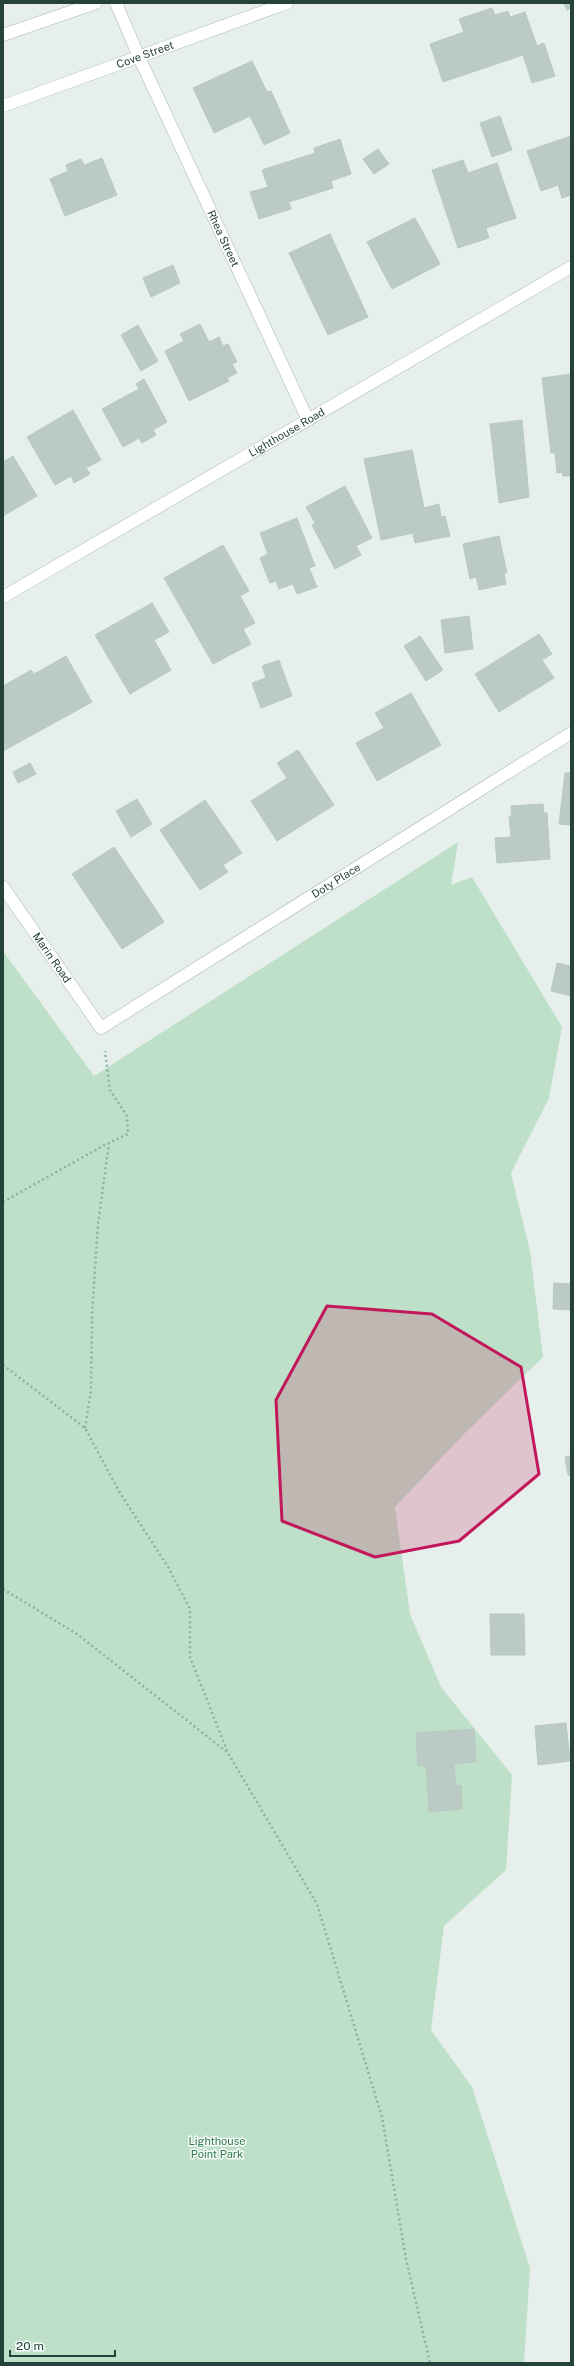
<svg xmlns="http://www.w3.org/2000/svg" width="574" height="2366" viewBox="0 0 574 2366" font-family="'Public Sans',sans-serif">
	<style>
		.green { fill: #bfe0c8 }
		.building { fill: #bbcac4; stroke: #b8c9c2 }
		.lines { fill: none; stroke-linecap: round; stroke-linejoin: round }
		.service-casing { stroke: #a8b8b2; stroke-width: 13 }
		.minor-casing { stroke: #a8b8b2; stroke-width: 13 }
		.path { stroke: #86b3a5; stroke-width: 2.5; stroke-dasharray: 2 3; stroke-linecap: butt }
		.service { stroke: #fff; stroke-width: 12 }
		.minor { stroke: #fff; stroke-width: 12 }
		.marked { fill: #c2185b; fill-opacity: 0.2; stroke: #c2185b; stroke-width: 3; stroke-linejoin: round }
		.labels { text-anchor: middle; dominant-baseline: central; stroke-width: 3; stroke-linejoin: round; paint-order: stroke }
		.street-label { font-size: 11px; fill: #24423a; stroke: #f7fbf9 }
		.park-label { font-size: 11px; fill: #2d7a4b; stroke: #f7fbf9 }
	</style>
	<rect width="100%" height="100%" fill="#e6efeb"/>
	<polygon class="green" points="458,842 451,885 472,877 562,1027 549,1098 511,1173 530,1251 543,1357 465,1433 395,1507 410,1614 441,1687 512,1775 506,1870 444,1926 431,2030 472,2087 530,2268 524,2363 3,2363 3,951 94,1076"/>
	<g class="building">
		<polygon points="564,3 571,3 571,8 567,10"/>
		<polygon points="492,8 495,15 508,11 510,17 525,12 537,46 544,43 555,76 532,83 523,55 443,82 430,44 464,32 459,19"/>
		<polygon points="252,61 267,92 271,91 290,133 264,145 250,116 214,133 193,88"/>
		<polygon points="500,116 512,150 492,157 480,123"/>
		<polygon points="571,136 571,195 562,198 558,185 541,191 527,151"/>
		<polygon points="340,139 351,174 331,181 333,188 289,202 291,209 259,219 250,192 268,187 262,170 315,153 314,148"/>
		<polygon points="378,149 389,164 374,174 363,159"/>
		<polygon points="102,158 117,195 65,216 50,179 68,171 66,165 81,159 84,165"/>
		<polygon points="463,160 468,173 497,163 516,218 486,228 489,238 458,248 432,170"/>
		<polygon points="415,218 440,264 392,289 367,242"/>
		<polygon points="330,234 368,317 328,335 289,253"/>
		<polygon points="173,265 180,283 151,297 143,278"/>
		<polygon points="200,324 209,342 219,337 223,346 228,344 237,362 232,364 237,373 227,378 229,381 189,401 165,351 184,341 180,334"/>
		<polygon points="138,325 158,361 141,371 121,335"/>
		<polygon points="571,374 571,476 563,476 562,472 557,473 555,453 551,453 542,378"/>
		<polygon points="144,379 167,422 153,430 156,435 142,443 139,438 123,447 102,409 139,389 136,384"/>
		<polygon points="73,410 101,460 86,468 90,474 74,483 71,476 55,485 27,437"/>
		<polygon points="522,420 529,497 499,503 490,424"/>
		<polygon points="412,450 424,508 439,504 441,517 445,516 450,536 415,543 413,533 381,540 364,459"/>
		<polygon points="13,456 37,496 3,516 3,462"/>
		<polygon points="345,486 372,538 356,546 361,555 335,569 312,525 315,523 306,507"/>
		<polygon points="297,518 315,566 309,568 317,587 297,594 293,584 279,589 276,581 270,583 260,558 268,554 260,533"/>
		<polygon points="499,536 507,573 504,573 506,584 479,590 476,577 470,579 463,544"/>
		<polygon points="223,545 249,591 240,596 255,623 243,629 251,644 213,664 164,578"/>
		<polygon points="152,603 169,632 154,640 171,670 130,694 95,635"/>
		<polygon points="469,616 473,649 445,653 441,620"/>
		<polygon points="539,634 552,654 542,660 554,678 499,712 475,674"/>
		<polygon points="420,636 443,670 426,681 404,646"/>
		<polygon points="66,656 92,702 3,751 3,686 31,670 34,674"/>
		<polygon points="279,660 292,696 261,708 252,683 266,678 262,666"/>
		<polygon points="411,693 441,745 377,781 356,743 384,728 375,713"/>
		<polygon points="298,750 334,805 277,841 251,801 287,778 277,763"/>
		<polygon points="30,763 36,774 18,783 13,772"/>
		<polygon points="565,773 571,773 571,825 559,824"/>
		<polygon points="137,799 152,824 131,837 116,811"/>
		<polygon points="205,800 242,853 223,865 228,872 200,890 160,830"/>
		<polygon points="543,804 544,813 547,813 550,859 497,863 495,838 511,837 509,816 512,816 511,806"/>
		<polygon points="114,847 164,922 122,949 72,874"/>
		<polygon points="557,963 571,966 571,996 551,991"/>
		<polygon points="554,1283 571,1284 571,1310 553,1309"/>
		<polygon points="571,1456 571,1475 568,1475 565,1457"/>
		<polygon points="490,1614 524,1614 525,1655 491,1655"/>
		<polygon points="566,1723 570,1761 538,1765 535,1726"/>
		<polygon points="474,1729 476,1762 454,1764 456,1786 461,1785 462,1809 429,1812 426,1766 418,1766 416,1733"/>
	</g>
	<g class="lines">
		<defs>
			<g id="service">
				<polyline points="116,3 139,57"/>
				<polyline points="3,35 96,3"/>
			</g>
			<g id="minor">
				<path id="s1" d="M139 57 308 420"/>
				<path id="s2" d="M3 106 287 3"/>
				<path id="s3" d="M3 597 571 267"/>
				<path id="s4" d="M3 887 101 1028 571 733"/>
			</g>
		</defs>
		<use href="#service" class="service-casing"/>
		<use href="#minor" class="minor-casing"/>
		<g class="path">
			<polyline points="3,1202 108,1143"/>
			<polyline points="3,1365 85,1428 120,1493 168,1567 190,1609 190,1657 228,1753 317,1904 382,2117 406,2259 430,2363"/>
			<polyline points="85,1428 91,1391 92,1315 98,1224 109,1143 128,1134 127,1116 110,1090 105,1051"/>
			<polyline points="3,1589 77,1634 227,1752"/>
		</g>
		<use href="#service" class="service"/>
		<use href="#minor" class="minor"/>
	</g>
	<path class="marked" d="M327 1306 432 1314 521 1367 539 1474 459 1541 375 1557 282 1521 276 1400Z"/>
	<g class="labels">
		<g class="street-label">
			<text stroke="none"><textPath href="#s2" startOffset="151">Cove Street</textPath></text>
			<text stroke="none"><textPath href="#s1" startOffset="200">Rhea Street</textPath></text>
			<text stroke="none"><textPath href="#s3" startOffset="328">Lighthouse Road</textPath></text>
			<text stroke="none"><textPath href="#s4" startOffset="449">Doty Place</textPath></text>
			<text stroke="none"><textPath href="#s4" startOffset="86">Marin Road</textPath></text>
		</g>
		<g class="park-label">
			<text x="217" y="2141">Lighthouse<tspan x="217" dy="13">Point Park</tspan></text>
		</g>
	</g>
	<rect width="574" height="2366" fill="none" stroke="#24423a" stroke-width="8"/>
	<path d="M10 2350v6h105v-6" fill="none" stroke="#24423a" stroke-width="2"/>
	<text x="16" y="2350" font-size="12" fill="#24423a" stroke="#f7fbf9" stroke-width="3" paint-order="stroke">20 m</text>
</svg>
